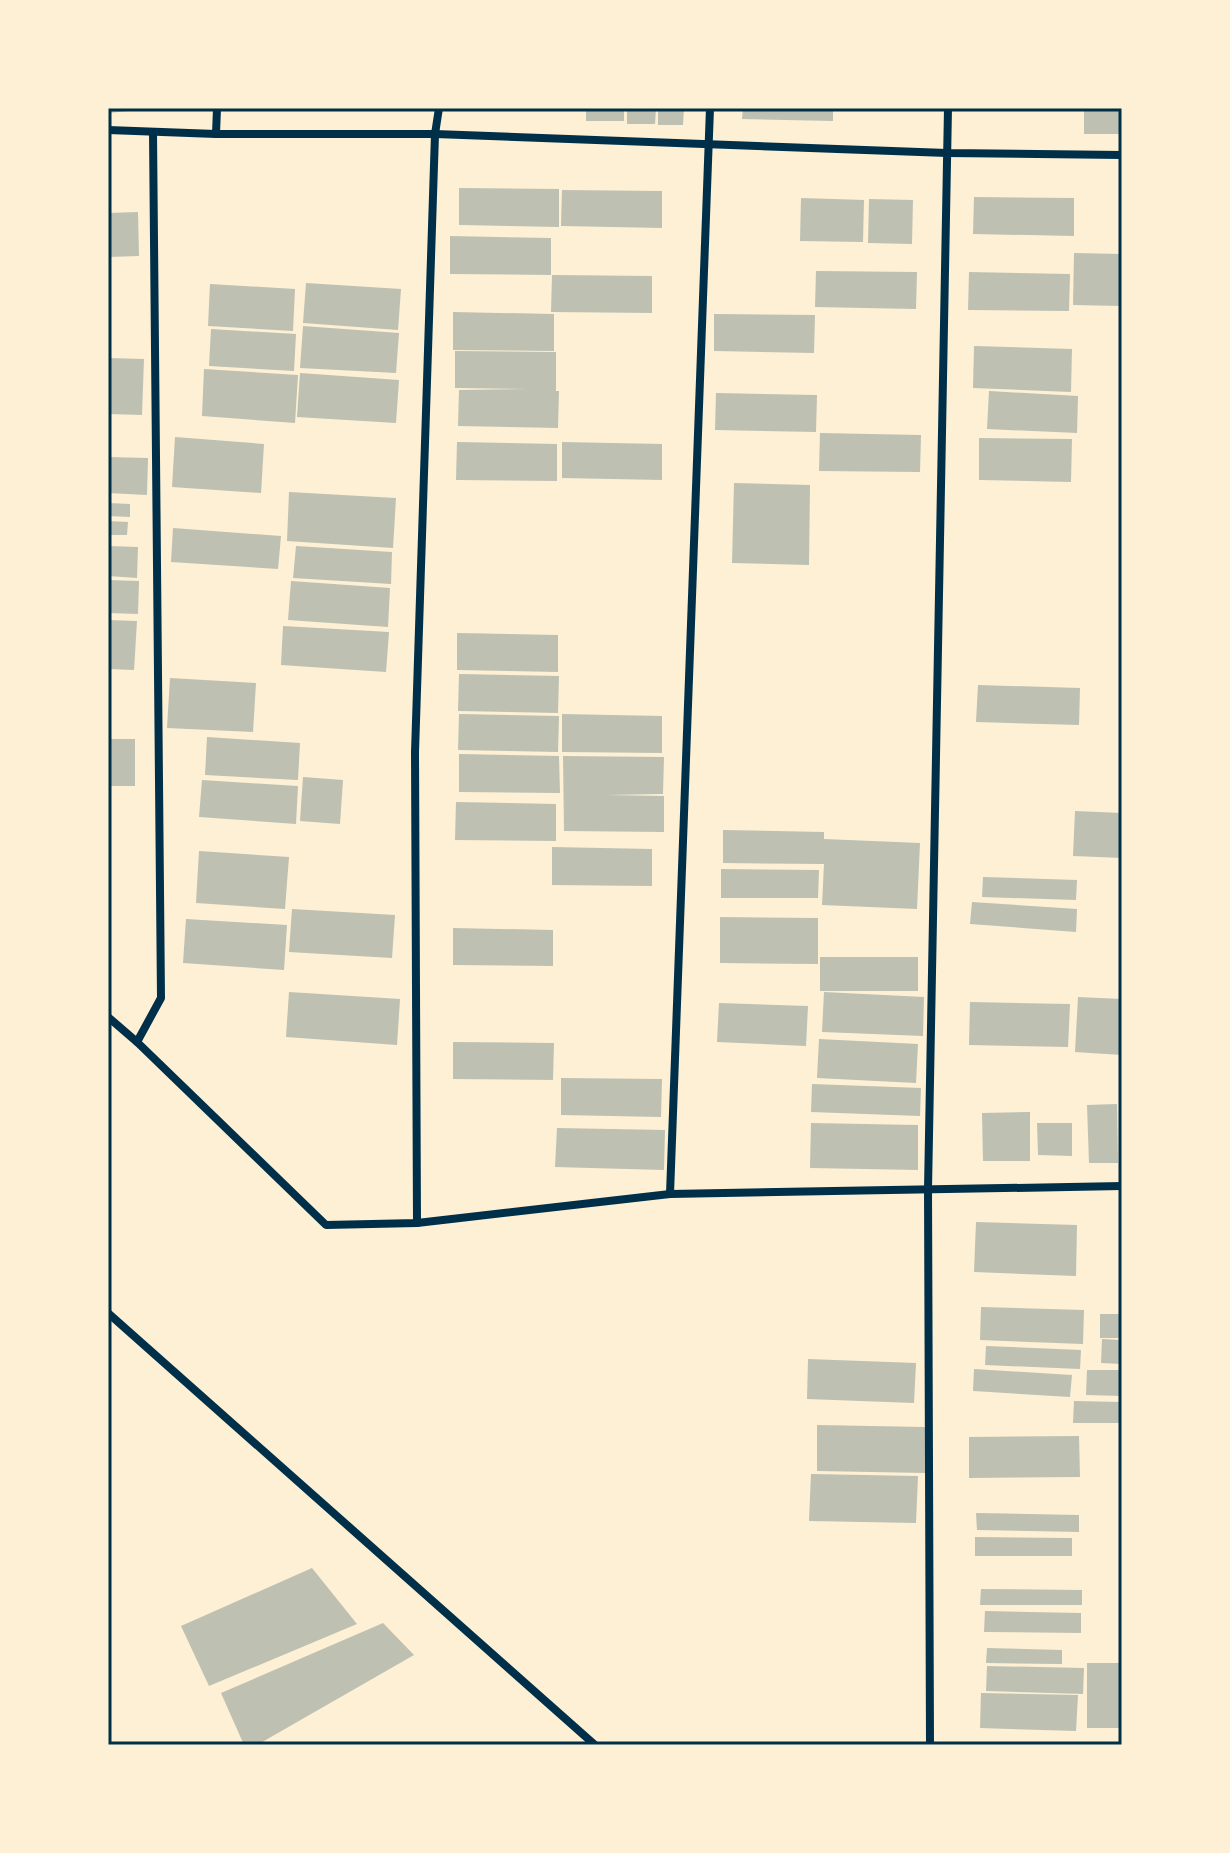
<svg xmlns="http://www.w3.org/2000/svg" width="1230" height="1853" viewBox="0 0 1230 1853" font-family="Overpass,sans-serif">
	<style>
		.building { fill: #bec0b2 }
		.lines { fill: none; stroke-linecap: round; stroke-linejoin: round }
		.minor { stroke: #003049; stroke-width: 8 }
		.neatline { fill: none; stroke: #003049; stroke-width: 3 }
	</style>
	<rect width="100%" height="100%" fill="#fdf0d5"/>
	<g class="building">
		<polygon points="108,108 140,108 140,110 108,113"/>
		<rect x="586" y="108" width="38" height="13"/>
		<polygon points="627,108 656,108 655,124 627,124"/>
		<polygon points="658,108 684,108 683,125 658,125"/>
		<polygon points="743,108 833,108 833,121 742,119"/>
		<rect x="1084" y="108" width="38" height="26"/>
		<polygon points="459,188 559,189 559,227 459,225"/>
		<polygon points="562,190 662,191 662,228 561,226"/>
		<polygon points="974,197 1074,198 1074,236 973,234"/>
		<polygon points="801,198 864,200 863,242 800,241"/>
		<polygon points="869,199 913,200 912,244 868,243"/>
		<polygon points="138,212 139,256 108,257 108,213"/>
		<polygon points="450,236 551,238 551,275 450,274"/>
		<polygon points="1074,253 1122,254 1122,306 1073,305"/>
		<polygon points="816,271 917,272 916,309 815,307"/>
		<polygon points="969,272 1070,274 1069,311 968,310"/>
		<polygon points="552,275 652,276 652,313 551,312"/>
		<polygon points="306,283 401,289 398,330 303,323"/>
		<polygon points="210,284 295,289 293,331 208,326"/>
		<polygon points="453,312 554,314 554,351 453,350"/>
		<polygon points="714,314 815,315 814,353 714,351"/>
		<polygon points="303,326 399,333 396,373 300,368"/>
		<polygon points="211,329 296,334 294,371 209,366"/>
		<polygon points="974,346 1072,349 1071,392 973,388"/>
		<polygon points="455,351 556,352 556,391 559,391 558,428 458,426 459,390 529,389 455,388"/>
		<polygon points="108,358 144,359 142,415 108,414"/>
		<polygon points="204,369 298,375 295,423 202,416"/>
		<polygon points="300,373 399,380 396,423 297,417"/>
		<polygon points="989,391 1078,396 1077,433 987,429"/>
		<polygon points="716,393 817,395 816,432 715,430"/>
		<polygon points="820,433 921,435 920,472 819,471"/>
		<polygon points="175,437 264,444 261,493 172,487"/>
		<polygon points="979,438 1072,439 1071,482 979,480"/>
		<polygon points="457,442 557,444 557,481 456,480"/>
		<polygon points="562,442 662,444 662,480 562,478"/>
		<polygon points="108,457 148,458 147,495 108,493"/>
		<polygon points="734,483 810,485 809,565 732,563"/>
		<polygon points="289,492 396,498 393,548 287,541"/>
		<polygon points="108,503 130,504 130,517 108,516"/>
		<polygon points="108,521 128,522 127,535 108,535"/>
		<polygon points="173,528 281,536 278,569 171,562"/>
		<polygon points="108,546 138,547 137,578 108,576"/>
		<polygon points="296,546 392,552 391,584 293,578"/>
		<polygon points="108,580 139,581 138,614 108,613"/>
		<polygon points="291,581 390,588 388,627 288,620"/>
		<polygon points="108,620 137,621 134,670 108,669"/>
		<polygon points="283,626 389,632 386,672 281,665"/>
		<polygon points="457,633 558,635 558,672 457,670"/>
		<polygon points="459,674 559,676 558,713 458,711"/>
		<polygon points="170,678 256,683 253,732 167,728"/>
		<polygon points="978,685 1080,688 1079,725 976,722"/>
		<polygon points="459,714 559,716 558,752 458,750"/>
		<polygon points="562,714 662,716 662,753 562,752"/>
		<polygon points="207,737 300,743 298,780 205,775"/>
		<rect x="108" y="739" width="27" height="47"/>
		<polygon points="459,754 559,756 560,793 459,792"/>
		<polygon points="563,756 664,757 663,794 606,795 664,796 664,832 564,831"/>
		<polygon points="303,777 343,780 340,824 300,821"/>
		<polygon points="202,780 298,786 296,824 199,817"/>
		<polygon points="456,802 556,804 556,841 455,840"/>
		<polygon points="1075,811 1122,813 1122,858 1073,856"/>
		<polygon points="723,830 824,832 824,839 920,843 917,909 822,905 824,864 723,863"/>
		<polygon points="552,847 652,849 652,886 552,885"/>
		<polygon points="199,851 289,857 285,909 196,903"/>
		<polygon points="721,869 819,870 818,898 721,898"/>
		<polygon points="983,877 1077,880 1076,900 982,897"/>
		<polygon points="972,902 1077,909 1076,932 970,924"/>
		<polygon points="292,909 395,915 392,958 289,952"/>
		<polygon points="720,917 818,918 818,964 720,963"/>
		<polygon points="186,919 287,925 284,970 183,963"/>
		<polygon points="453,928 553,930 553,966 453,965"/>
		<rect x="820" y="957" width="98" height="34"/>
		<polygon points="289,992 400,999 397,1045 286,1037"/>
		<polygon points="824,992 924,997 923,1036 822,1032"/>
		<polygon points="1078,997 1122,999 1122,1055 1075,1052"/>
		<polygon points="970,1002 1070,1004 1068,1047 969,1045"/>
		<polygon points="719,1003 808,1006 806,1046 717,1042"/>
		<polygon points="819,1039 918,1044 916,1083 817,1078"/>
		<polygon points="453,1042 554,1043 553,1080 453,1079"/>
		<polygon points="561,1078 662,1079 661,1117 561,1115"/>
		<polygon points="812,1084 921,1088 920,1116 811,1112"/>
		<polygon points="1117,1104 1118,1163 1089,1163 1087,1105"/>
		<polygon points="1030,1112 1030,1161 983,1161 982,1113"/>
		<polygon points="811,1123 918,1125 918,1170 810,1168"/>
		<polygon points="1037,1123 1072,1123 1072,1156 1038,1155"/>
		<polygon points="557,1128 665,1130 664,1170 555,1167"/>
		<polygon points="976,1222 1077,1225 1076,1276 974,1272"/>
		<polygon points="981,1307 1084,1310 1083,1344 980,1340"/>
		<rect x="1100" y="1314" width="22" height="24"/>
		<polygon points="1102,1339 1122,1340 1122,1364 1101,1363"/>
		<polygon points="986,1346 1081,1350 1080,1369 985,1365"/>
		<polygon points="808,1359 916,1363 914,1403 807,1399"/>
		<polygon points="974,1369 1072,1375 1070,1397 973,1391"/>
		<polygon points="1087,1370 1122,1370 1122,1396 1086,1395"/>
		<polygon points="1074,1401 1122,1402 1122,1423 1073,1423"/>
		<polygon points="817,1425 925,1427 925,1473 817,1471"/>
		<polygon points="1079,1436 1080,1477 969,1478 969,1437"/>
		<polygon points="811,1474 918,1476 916,1523 809,1521"/>
		<polygon points="976,1513 1079,1515 1079,1532 977,1530"/>
		<polygon points="975,1537 1072,1538 1072,1556 975,1556"/>
		<polygon points="312,1568 357,1624 209,1686 181,1626"/>
		<polygon points="981,1589 1082,1590 1082,1605 980,1605"/>
		<polygon points="985,1611 1081,1613 1081,1633 984,1632"/>
		<polygon points="383,1623 414,1655 257,1745 244,1745 221,1693"/>
		<polygon points="987,1648 1062,1650 1062,1664 986,1663"/>
		<rect x="1087" y="1663" width="35" height="65"/>
		<polygon points="987,1666 1084,1668 1083,1694 986,1691"/>
		<polygon points="981,1693 1078,1695 1076,1731 980,1728"/>
	</g>
	<g class="lines">
		<g class="minor">
			<polyline points="108,130 216,134 435,134 947,153 1122,155"/>
			<polyline points="216,134 217,108"/>
			<polyline points="108,1017 137,1042 326,1225 417,1223 670,1194 1122,1186"/>
			<polyline points="137,1042 161,998 153,132"/>
			<polyline points="670,1194 710,108"/>
			<polyline points="417,1223 415,752 435,134 439,108"/>
			<polyline points="108,1313 595,1745"/>
			<polyline points="930,1745 928,1189 948,108"/>
		</g>
	</g>
	<rect width="1230" height="1853" fill="none" stroke="#fdf0d5" stroke-width="220"/>
	<rect x="110" y="110" width="1010" height="1633" class="neatline"/>
</svg>
